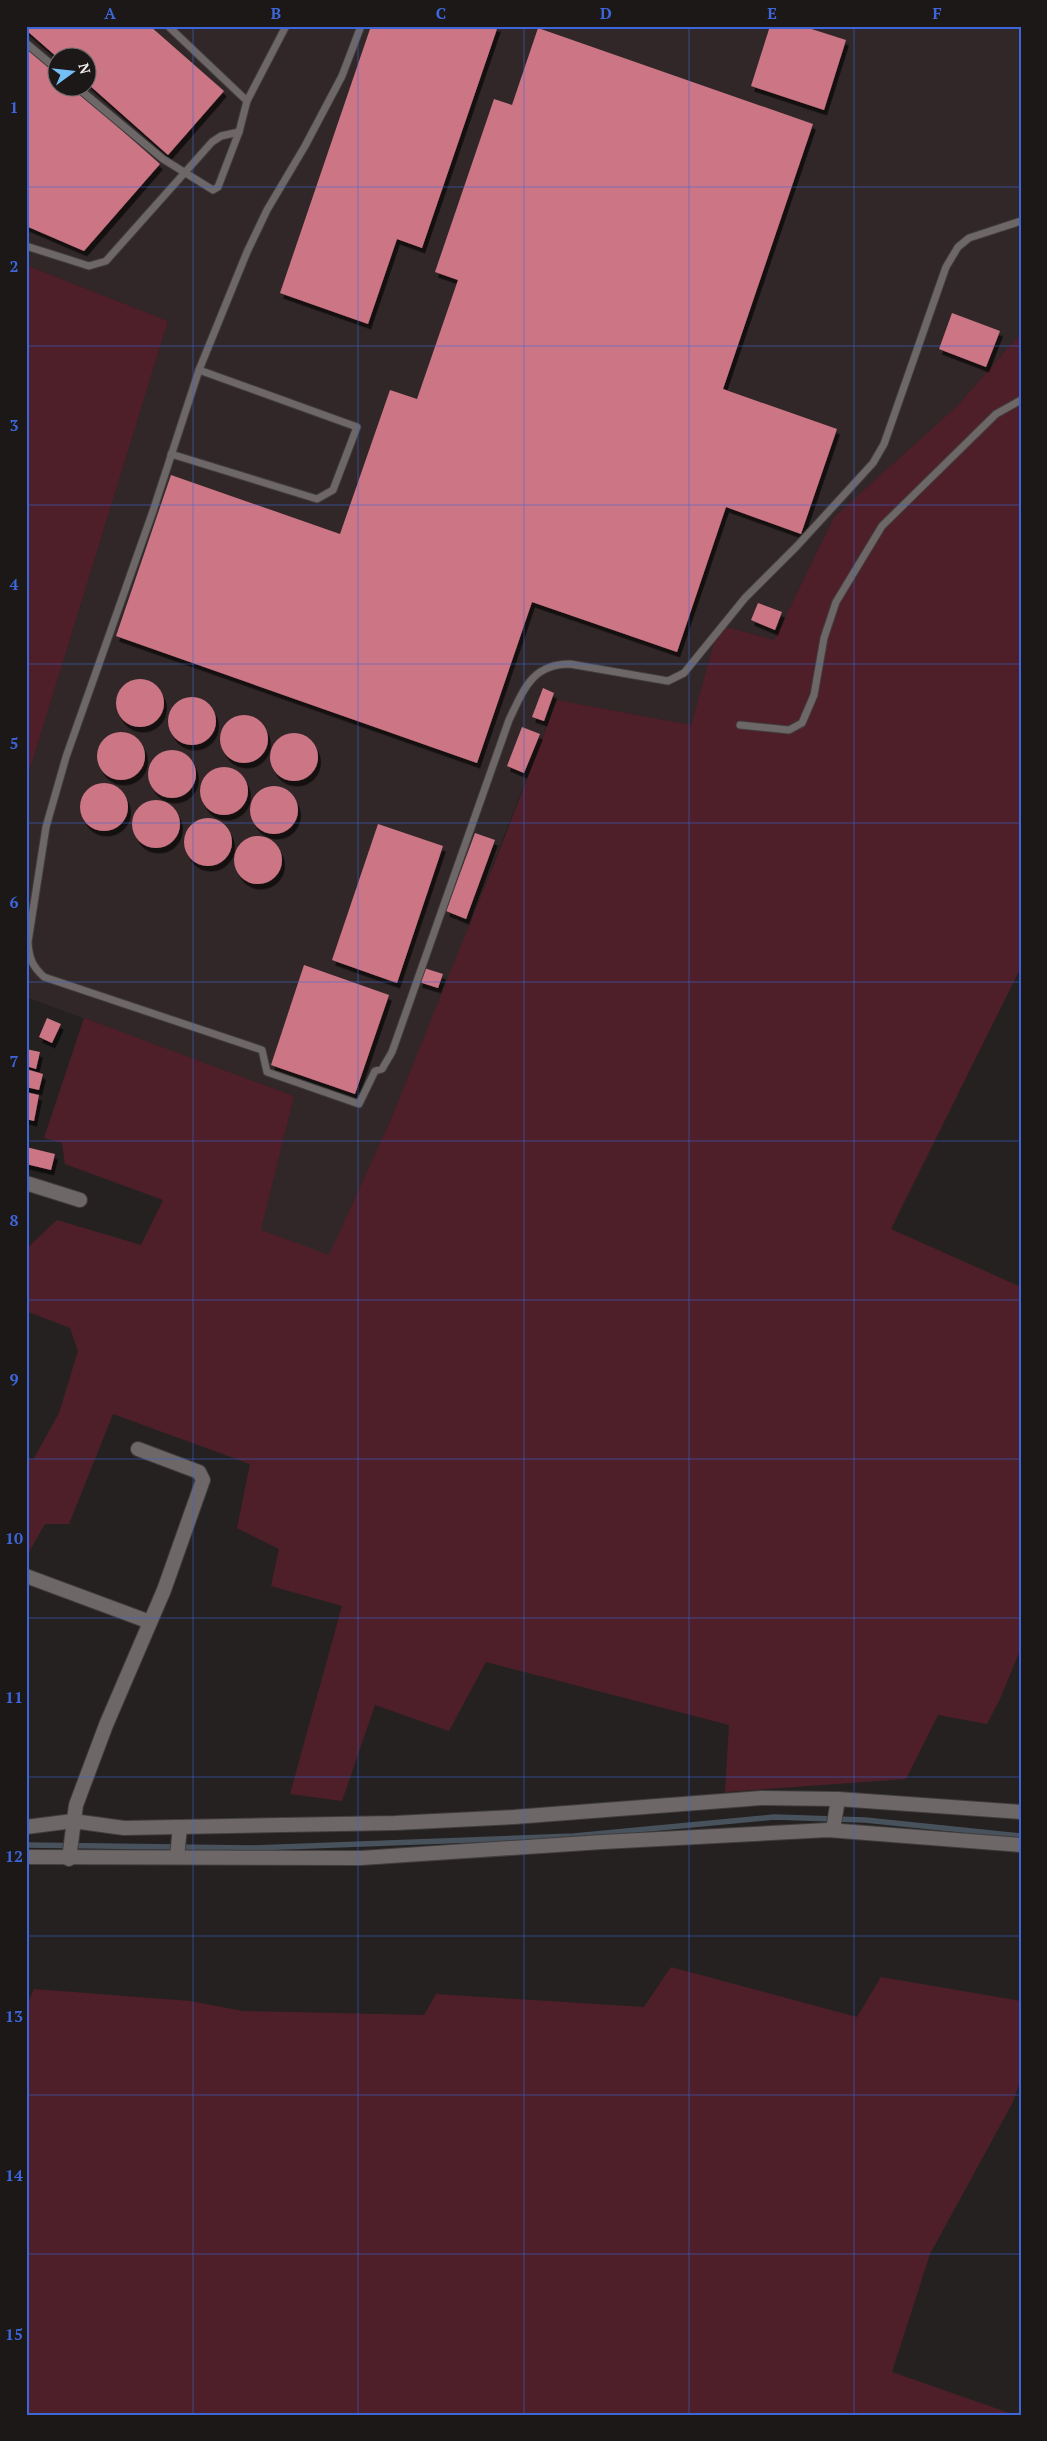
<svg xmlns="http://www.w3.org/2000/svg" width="1047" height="2441" viewBox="0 0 1047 2441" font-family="'PT Serif',serif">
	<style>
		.built { fill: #322728; fill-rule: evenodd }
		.green { fill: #4f1f29 }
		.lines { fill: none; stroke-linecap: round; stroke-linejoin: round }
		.stream { stroke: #48525d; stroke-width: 5.5 }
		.building { fill: #cc7685; filter: url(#shadow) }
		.lane-casing { stroke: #403d3d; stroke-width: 9 }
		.street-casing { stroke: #403d3d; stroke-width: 16 }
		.lane { stroke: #6d6768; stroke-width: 7 }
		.street { stroke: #6d6768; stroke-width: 14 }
		.grid { fill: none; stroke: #3d66db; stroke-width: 1; stroke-opacity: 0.55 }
		.neatline { fill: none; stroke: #3d66db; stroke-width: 2 }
		.grid-label { font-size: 16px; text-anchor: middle; font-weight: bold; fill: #3d66db }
	</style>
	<defs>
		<filter id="shadow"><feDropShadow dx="3" dy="5.5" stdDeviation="0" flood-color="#0009"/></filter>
	</defs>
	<rect width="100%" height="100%" fill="#252121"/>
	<path class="built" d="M26 26H1021V333L957 406 834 517 774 640 719 625 691 725 557 700 448 980 391 1119 329 1256 261 1230 294 1096 26 997V782L168 321 26 265ZM58 58H88V88H58Z"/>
	<g class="green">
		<polygon points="26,265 168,321 26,782"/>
		<polygon points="1021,333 1021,967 891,1229 1021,1287 1021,1648 1000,1699 987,1724 938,1715 906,1779 725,1792 729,1725 486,1662 449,1731 375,1705 342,1801 290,1794 342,1606 271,1586 279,1549 237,1528 250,1464 113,1414 69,1524 45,1524 29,1552 26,1552 26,1458 33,1460 59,1413 78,1351 70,1328 26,1311 26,1249 57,1220 141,1245 163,1200 65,1164 62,1143 44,1138 84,1018 294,1096 261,1230 329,1255 391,1119 504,839 557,700 691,725 719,625 774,640 834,517 957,406"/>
		<polygon points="671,1967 857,2017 881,1977 1021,2001 1021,2079 1013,2102 930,2254 892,2372 1015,2415 26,2415 26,2007 34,1989 190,2001 243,2011 424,2015 436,1994 644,2007"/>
	</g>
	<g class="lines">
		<polyline class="stream" points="26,1845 251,1848 574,1836 774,1817 865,1820 1021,1836"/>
	</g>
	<g class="building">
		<polygon points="26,26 150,26 224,91 168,155 88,84 88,58 58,58 26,30"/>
		<polygon points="371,26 498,26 422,248 397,239 368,324 280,293"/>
		<polygon points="770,26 802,26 846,40 824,110 751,86"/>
		<polygon points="538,28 813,124 723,389 837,429 801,534 726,507 677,652 532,602 477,763 116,636 171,475 340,534 390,390 417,399 458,280 435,272 494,99 512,105"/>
		<polygon points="26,46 58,73 58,88 74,88 160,164 84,251 26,226"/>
		<polygon points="952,313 1000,331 986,367 939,349"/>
		<polygon points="758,603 782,612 775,630 751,620"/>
		<circle cx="140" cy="703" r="24"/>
		<polygon points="543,688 554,693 544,721 532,717"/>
		<circle cx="192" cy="721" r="24"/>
		<circle cx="244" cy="739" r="24"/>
		<polygon points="522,727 540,734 524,773 507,766"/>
		<circle cx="121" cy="756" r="24"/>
		<circle cx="294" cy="757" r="24"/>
		<circle cx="172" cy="774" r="24"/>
		<circle cx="224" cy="791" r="24"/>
		<circle cx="104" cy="807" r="24"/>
		<circle cx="274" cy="810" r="24"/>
		<circle cx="156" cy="824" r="24"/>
		<circle cx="208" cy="842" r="24"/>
		<polygon points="378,824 443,846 397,983 332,960"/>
		<polygon points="475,833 495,840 466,919 446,911"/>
		<circle cx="258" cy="860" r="24"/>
		<polygon points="304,965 389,995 355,1094 271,1065"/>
		<polygon points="424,968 443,974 438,988 419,982"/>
		<polygon points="47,1018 61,1024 52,1043 39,1037"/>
		<polygon points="26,1049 40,1052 36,1069 26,1066"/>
		<polygon points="26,1069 43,1074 39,1090 26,1087"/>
		<polygon points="26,1092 39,1095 34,1121 26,1119"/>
		<polygon points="26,1147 55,1154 51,1170 26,1164"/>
	</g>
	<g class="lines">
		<defs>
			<g id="lane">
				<polyline points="168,26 247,101"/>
				<path d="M361 26 342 76 305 146 267 210 247 252 199 370 153 511 66 757 46 827 28 942C29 958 32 966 44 977L262 1050 267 1072 359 1104 375 1071 382 1069 392 1052 509 720C524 689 532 664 570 664L668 681 684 673 745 598 797 546 873 463 884 444 946 267 958 247 969 238 1021 221"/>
				<polyline points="26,43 58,70"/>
				<polyline points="78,88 163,159 213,190 218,187 239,132 247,101 286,26"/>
				<polyline points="26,246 89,266 106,261 212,142 221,136 239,132"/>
				<polyline points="171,454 317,499 333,490 357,427 199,370"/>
				<polyline points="740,725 789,730 802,723 814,695 824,638 836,602 882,526 996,414 1021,400"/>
			</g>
			<g id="street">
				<polyline points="26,1183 80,1200"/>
				<polyline points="26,1576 150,1622"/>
				<polyline points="26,1827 73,1821 124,1828 395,1823 514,1817 761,1798 838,1799 1021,1812"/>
				<polyline points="833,1830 838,1799"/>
				<polyline points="26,1857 361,1858 602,1842 828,1830 1021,1845"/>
				<polyline points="177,1857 180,1827"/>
				<polyline points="69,1859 76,1805 106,1725 164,1590 203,1480 199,1472 138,1449"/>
			</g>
		</defs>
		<use href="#lane" class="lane-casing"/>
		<use href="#street" class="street-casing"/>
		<use href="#lane" class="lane"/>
		<use href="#street" class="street"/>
	</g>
	<path class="grid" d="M193 26V2415M358 26V2415M524 26V2415M689 26V2415M854 26V2415M26 187H1021M26 346H1021M26 505H1021M26 664H1021M26 823H1021M26 982H1021M26 1141H1021M26 1300H1021M26 1459H1021M26 1618H1021M26 1777H1021M26 1936H1021M26 2095H1021M26 2254H1021"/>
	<rect width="1047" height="2441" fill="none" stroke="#1c1818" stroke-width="55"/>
	<g transform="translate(72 72) rotate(75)"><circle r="24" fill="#1c1818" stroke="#716d6d"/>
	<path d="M0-4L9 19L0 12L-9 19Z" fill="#74c0f6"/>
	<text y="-8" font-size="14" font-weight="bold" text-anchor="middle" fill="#f0eded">N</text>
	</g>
	<rect x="28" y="28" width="992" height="2386" class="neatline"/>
	<g class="grid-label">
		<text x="110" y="19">A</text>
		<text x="276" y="19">B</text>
		<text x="441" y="19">C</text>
		<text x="606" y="19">D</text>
		<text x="772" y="19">E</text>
		<text x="937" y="19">F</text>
		<text x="14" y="113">1</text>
		<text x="14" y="272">2</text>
		<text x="14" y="431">3</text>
		<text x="14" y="590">4</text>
		<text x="14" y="749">5</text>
		<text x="14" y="908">6</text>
		<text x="14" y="1067">7</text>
		<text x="14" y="1226">8</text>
		<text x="14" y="1385">9</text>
		<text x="14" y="1544">10</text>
		<text x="14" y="1703">11</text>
		<text x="14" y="1862">12</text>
		<text x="14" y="2022">13</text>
		<text x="14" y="2181">14</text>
		<text x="14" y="2340">15</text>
	</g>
</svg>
